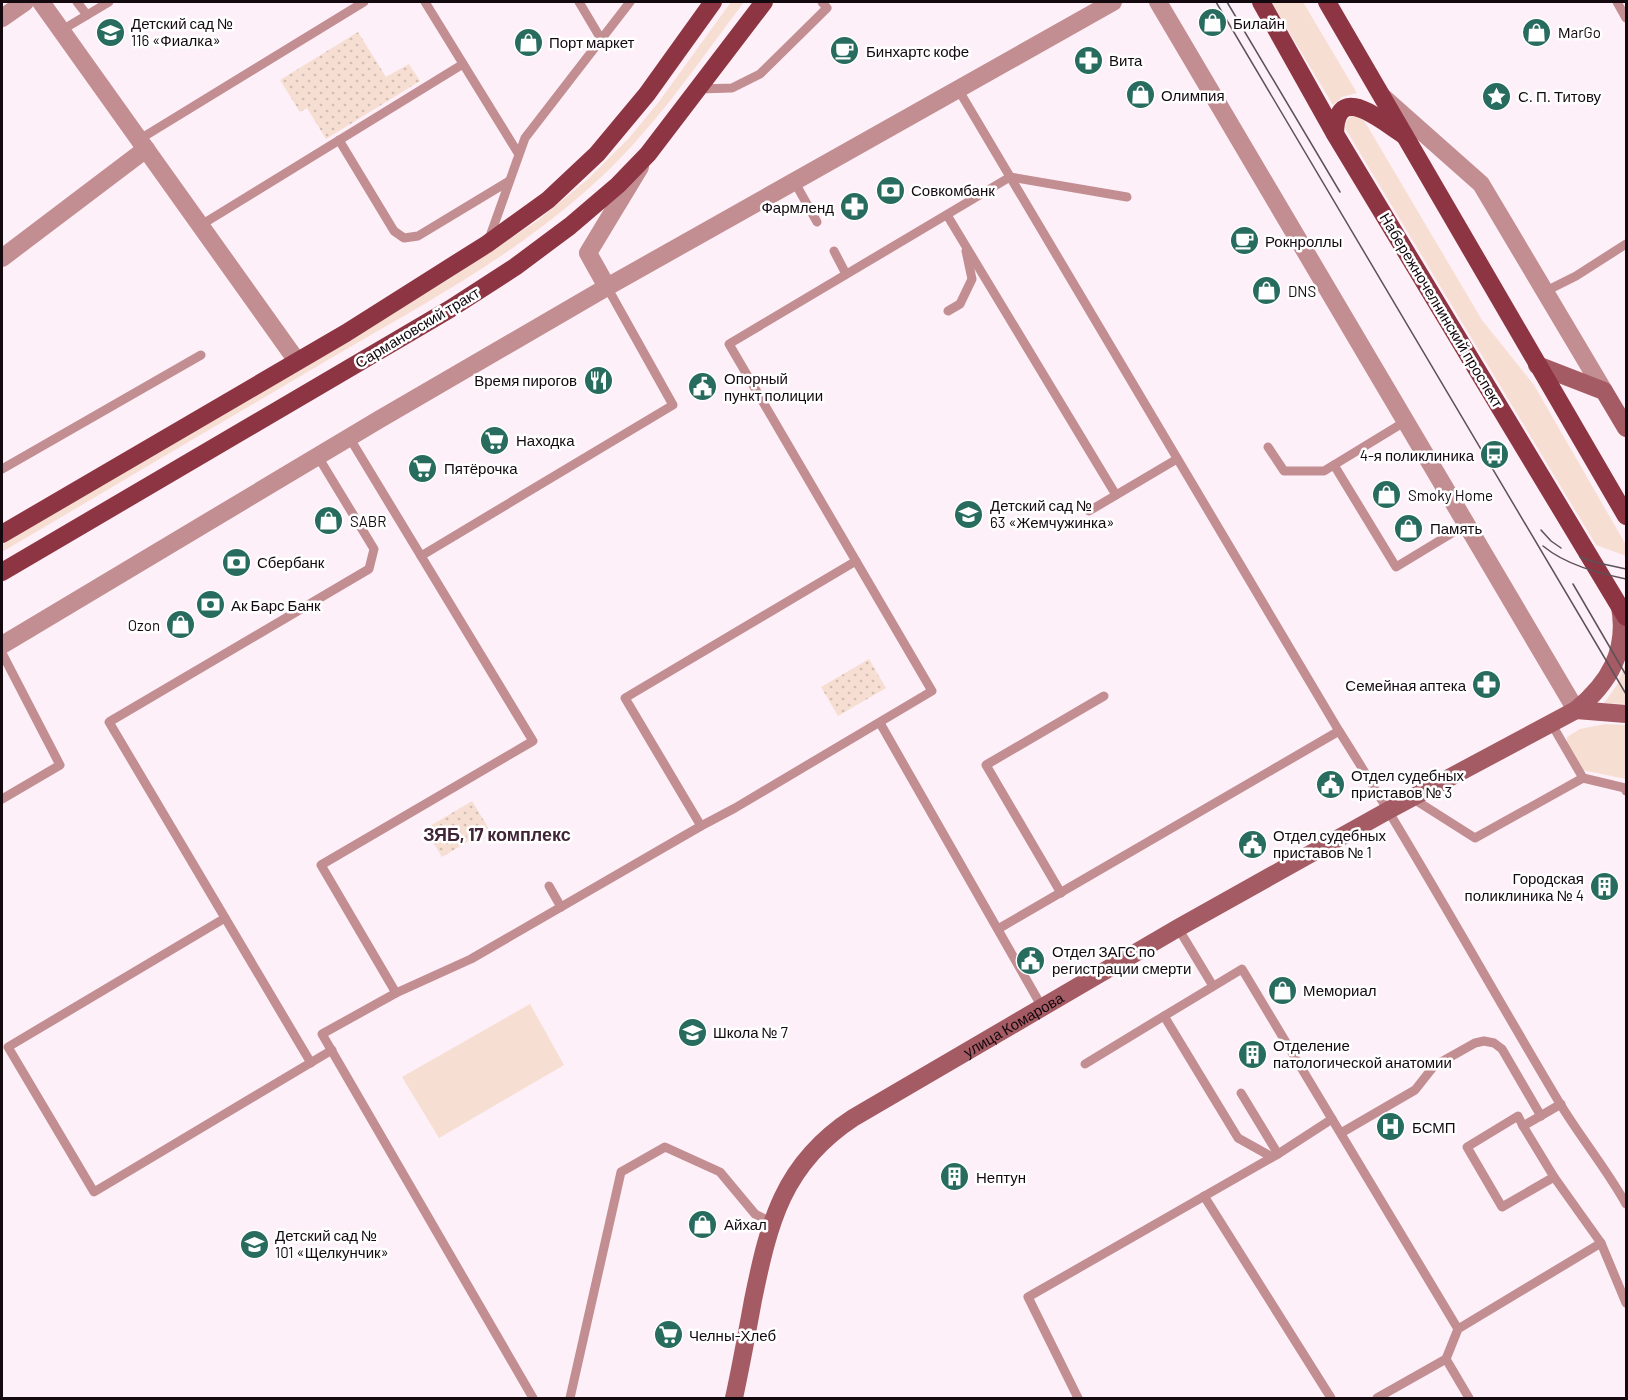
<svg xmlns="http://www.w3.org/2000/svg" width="1628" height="1400" viewBox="0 0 1628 1400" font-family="Barlow,sans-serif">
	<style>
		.grass { fill: #f6ded2 }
		.park { fill: url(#park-dots) }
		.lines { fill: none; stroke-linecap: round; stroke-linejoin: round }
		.lane { stroke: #c28e92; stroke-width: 9 }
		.street { stroke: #c28e92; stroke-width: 18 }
		.secondary { stroke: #a55b63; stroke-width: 18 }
		.primary { stroke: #8e3543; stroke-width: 18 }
		.tram { stroke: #5d5258; stroke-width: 1.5 }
		.labels { text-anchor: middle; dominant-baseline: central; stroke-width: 5; stroke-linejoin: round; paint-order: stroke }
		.poi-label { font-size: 15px; fill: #13090f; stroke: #fff; text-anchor: start }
		.street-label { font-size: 15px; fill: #13090f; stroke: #fff }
		.quarter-label { font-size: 18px; font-weight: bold; fill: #3f2536; stroke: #fff }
	</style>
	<defs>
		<pattern id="park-dots" width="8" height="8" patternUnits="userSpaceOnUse" patternTransform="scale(1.5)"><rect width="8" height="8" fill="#f6ded2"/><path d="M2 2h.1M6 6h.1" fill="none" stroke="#d2bdb3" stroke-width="1.8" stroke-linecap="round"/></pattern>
	</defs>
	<rect width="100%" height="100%" fill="#fef0f8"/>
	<g class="grass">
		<path d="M731 2H744C695 67 650 135 588 189 513 256 424 304 338 354 226 420 114 486 2 552V543L451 278 537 221 588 179 629 138 658 103Z"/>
		<polygon points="1271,2 1303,2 1357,93 1342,97 1333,105"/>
		<polygon points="1353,115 1362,117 1482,320 1534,385 1626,545 1626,556 1596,545 1345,128 1346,121"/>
		<polygon points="1626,662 1626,704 1604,703 1617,685"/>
		<polygon points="1605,724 1626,725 1626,779 1582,770 1567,743 1567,737 1580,729"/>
		<polygon points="530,1004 564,1065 439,1138 402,1077"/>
	</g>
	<g class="park">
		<polygon points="358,32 386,77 409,64 420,81 326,139 307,108 300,112 280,80"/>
		<polygon points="869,659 886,688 838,716 821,687"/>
		<polygon points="472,801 489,829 442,857 425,829"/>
	</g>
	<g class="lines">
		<g class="lane">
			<polyline points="77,2 87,15"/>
			<polyline points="425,2 518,153"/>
			<polyline points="579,2 601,39"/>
			<polyline points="1617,2 1626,18"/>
			<polyline points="62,30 109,2"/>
			<polyline points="699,89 732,88 760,74 827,8 822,2"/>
			<path d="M958 89 1339 731C1416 852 1485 978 1559 1102 1580 1137 1606 1168 1626 1204"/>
			<polyline points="140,139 364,2"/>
			<polyline points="339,140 394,231 404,238 418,236 509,181"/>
			<polyline points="794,181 817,222"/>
			<polyline points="947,215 1116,495"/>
			<polyline points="201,225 463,64"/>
			<polyline points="489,239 525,138 630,2"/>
			<polyline points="834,251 846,274"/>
			<polyline points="1544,292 1576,276 1626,244"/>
			<polyline points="948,311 960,304 972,279 966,251"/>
			<polyline points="349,437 533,741 321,865 396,993 322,1034 533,1398"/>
			<polyline points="1268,447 1284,471 1324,471 1406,421"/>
			<polyline points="1334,465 1396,567 1467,524"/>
			<polyline points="2,469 201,355"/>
			<polyline points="1089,511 1177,459"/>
			<polyline points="421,556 673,405 607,287"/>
			<polyline points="2,653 60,765 2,799"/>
			<polyline points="880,723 1042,1007"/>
			<polyline points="1551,723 1583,778 1625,788 1626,791"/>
			<polyline points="1412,798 1475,838 1583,778"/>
			<polyline points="701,826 625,698 856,561"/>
			<polyline points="549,886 561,907"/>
			<polyline points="1061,893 986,765 1104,696"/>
			<polyline points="225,918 8,1047 94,1192 332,1050"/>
			<polyline points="1178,928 1213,986"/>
			<polyline points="998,929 1339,731"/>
			<polyline points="396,993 471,959 701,826 735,808 932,691 729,344 1010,177 1127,197"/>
			<polyline points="311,1063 109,722 369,569 374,549 317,455"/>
			<polyline points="1085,1064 1164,1016"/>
			<polyline points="1241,1093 1278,1154"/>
			<polyline points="1523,1126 1518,1116 1467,1147 1502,1207 1554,1177"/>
			<polyline points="1341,1133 1415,1090 1434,1066 1475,1043 1484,1041 1494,1043 1502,1049 1541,1116"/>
			<polyline points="1272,1157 1238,1138 1164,1016 1242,969 1458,1329"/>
			<polyline points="1204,1196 1331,1398"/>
			<polyline points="1601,1243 1626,1303"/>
			<polyline points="570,1398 621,1172 665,1147 720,1172 755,1214 771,1222"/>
			<polyline points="1078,1398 1028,1297 1278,1154 1332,1119"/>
			<polyline points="1377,1398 1446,1359"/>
			<polyline points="1469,1398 1446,1359 1458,1329 1601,1243 1554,1177 1523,1126 1561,1104"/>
		</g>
		<g class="street">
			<polyline points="41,2 297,361"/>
			<polyline points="1158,2 1576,710"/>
			<polyline points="2,18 25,2"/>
			<polyline points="1384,98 1481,184 1604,391"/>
			<polyline points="2,258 146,149"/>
			<polyline points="607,287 588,253 640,167"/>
			<polyline points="2,645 380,419 607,287 1113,2"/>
		</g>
		<g class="secondary">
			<polyline points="1537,365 1604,391 1626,428"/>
			<polyline points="1576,710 1626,714"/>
			<path id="s1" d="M734 1398C741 1366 747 1333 753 1300 769 1222 783 1164 853 1118L1178 928 1389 810 1576 710C1609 683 1628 651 1620 607"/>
		</g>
		<g class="primary">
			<polyline points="1261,2 1335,134 1626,617"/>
			<polyline points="1327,2 1626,516"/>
			<path d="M1335 134C1336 80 1381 121 1404 135"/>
			<polyline points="2,534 346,333 487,244 548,200 597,154 647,94 713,2"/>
			<polyline points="2,572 450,309 515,267 570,226 618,185 648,154 764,2"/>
		</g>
		<g class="tram">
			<polyline points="1216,2 1626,694"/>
			<polyline points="1227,2 1340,192"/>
			<polyline points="1541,530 1551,541 1561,548"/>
			<path d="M1543 546C1566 565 1598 573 1626 579"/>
			<polyline points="1580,557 1594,562 1626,569"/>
			<polyline points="1573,584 1626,675"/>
		</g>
	</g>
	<defs>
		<symbol id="shop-disc" viewBox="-11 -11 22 22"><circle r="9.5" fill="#276c5e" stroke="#fff"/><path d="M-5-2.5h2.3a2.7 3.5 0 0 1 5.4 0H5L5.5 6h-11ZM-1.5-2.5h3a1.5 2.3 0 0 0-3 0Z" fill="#fff"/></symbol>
		<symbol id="school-disc" viewBox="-11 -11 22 22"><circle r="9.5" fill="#276c5e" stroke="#fff"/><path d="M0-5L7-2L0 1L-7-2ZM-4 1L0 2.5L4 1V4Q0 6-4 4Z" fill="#fff"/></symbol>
		<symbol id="cafe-disc" viewBox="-11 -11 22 22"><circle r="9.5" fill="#276c5e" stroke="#fff"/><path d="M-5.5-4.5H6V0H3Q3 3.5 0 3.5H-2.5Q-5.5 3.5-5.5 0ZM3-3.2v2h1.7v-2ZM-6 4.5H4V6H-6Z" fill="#fff"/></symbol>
		<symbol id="pharmacy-disc" viewBox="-11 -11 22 22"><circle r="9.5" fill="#276c5e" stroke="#fff"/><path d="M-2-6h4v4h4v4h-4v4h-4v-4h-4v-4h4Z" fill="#fff"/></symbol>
		<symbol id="sight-disc" viewBox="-11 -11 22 22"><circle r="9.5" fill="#276c5e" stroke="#fff"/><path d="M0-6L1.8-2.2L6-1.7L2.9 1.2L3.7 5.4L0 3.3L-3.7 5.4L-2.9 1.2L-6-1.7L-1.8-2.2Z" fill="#fff"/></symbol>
		<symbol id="bank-disc" viewBox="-11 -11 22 22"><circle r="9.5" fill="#276c5e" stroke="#fff"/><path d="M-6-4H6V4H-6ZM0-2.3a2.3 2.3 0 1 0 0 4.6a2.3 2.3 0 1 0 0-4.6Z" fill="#fff"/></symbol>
		<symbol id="restaurant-disc" viewBox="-11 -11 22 22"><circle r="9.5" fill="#276c5e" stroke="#fff"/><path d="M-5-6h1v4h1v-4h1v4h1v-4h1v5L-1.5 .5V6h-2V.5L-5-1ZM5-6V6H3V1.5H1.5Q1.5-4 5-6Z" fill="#fff"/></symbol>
		<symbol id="civic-disc" viewBox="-11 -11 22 22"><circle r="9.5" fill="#276c5e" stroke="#fff"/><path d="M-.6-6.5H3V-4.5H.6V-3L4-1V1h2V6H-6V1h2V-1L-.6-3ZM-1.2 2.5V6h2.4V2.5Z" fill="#fff"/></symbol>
		<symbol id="supermarket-disc" viewBox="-11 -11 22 22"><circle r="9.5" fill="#276c5e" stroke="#fff"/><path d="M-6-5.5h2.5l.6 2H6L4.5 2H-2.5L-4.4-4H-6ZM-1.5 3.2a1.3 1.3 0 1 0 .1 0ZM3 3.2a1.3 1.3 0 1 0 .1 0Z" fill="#fff"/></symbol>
		<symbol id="bus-disc" viewBox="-11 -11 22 22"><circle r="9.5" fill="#276c5e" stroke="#fff"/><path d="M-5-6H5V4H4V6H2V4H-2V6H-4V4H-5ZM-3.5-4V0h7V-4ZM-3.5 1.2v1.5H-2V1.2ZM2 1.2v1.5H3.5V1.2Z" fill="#fff"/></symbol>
		<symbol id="building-disc" viewBox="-11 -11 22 22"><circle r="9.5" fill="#276c5e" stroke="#fff"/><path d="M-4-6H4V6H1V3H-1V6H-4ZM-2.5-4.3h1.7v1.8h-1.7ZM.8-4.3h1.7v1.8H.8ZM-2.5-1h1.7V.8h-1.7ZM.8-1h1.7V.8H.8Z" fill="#fff"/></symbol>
		<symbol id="hospital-disc" viewBox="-11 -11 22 22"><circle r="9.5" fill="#276c5e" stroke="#fff"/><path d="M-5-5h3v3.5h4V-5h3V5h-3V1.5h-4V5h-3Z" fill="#fff"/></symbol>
	</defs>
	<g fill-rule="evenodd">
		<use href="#shop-disc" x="1196" y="6" width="33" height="33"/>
		<use href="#school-disc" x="94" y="16" width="33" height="33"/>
		<use href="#shop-disc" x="1520" y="16" width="33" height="33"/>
		<use href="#shop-disc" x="512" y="26" width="33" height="33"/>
		<use href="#cafe-disc" x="828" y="34" width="33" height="33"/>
		<use href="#pharmacy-disc" x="1072" y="44" width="33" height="33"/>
		<use href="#shop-disc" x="1124" y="78" width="33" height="33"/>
		<use href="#sight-disc" x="1480" y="80" width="33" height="33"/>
		<use href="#bank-disc" x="874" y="174" width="33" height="33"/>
		<use href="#pharmacy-disc" x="838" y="190" width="33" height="33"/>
		<use href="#cafe-disc" x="1228" y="224" width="33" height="33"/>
		<use href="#shop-disc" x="1250" y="274" width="33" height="33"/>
		<use href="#restaurant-disc" x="582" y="364" width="33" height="33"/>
		<use href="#civic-disc" x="686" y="370" width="33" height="33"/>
		<use href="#supermarket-disc" x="478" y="424" width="33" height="33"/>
		<use href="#bus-disc" x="1478" y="438" width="33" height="33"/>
		<use href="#supermarket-disc" x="406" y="452" width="33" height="33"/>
		<use href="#shop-disc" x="1370" y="478" width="33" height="33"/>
		<use href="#school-disc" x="952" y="498" width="33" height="33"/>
		<use href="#shop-disc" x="312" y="504" width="33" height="33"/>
		<use href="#shop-disc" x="1392" y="512" width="33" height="33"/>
		<use href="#bank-disc" x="220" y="546" width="33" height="33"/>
		<use href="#bank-disc" x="194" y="588" width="33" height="33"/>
		<use href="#shop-disc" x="164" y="608" width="33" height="33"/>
		<use href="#pharmacy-disc" x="1470" y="668" width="33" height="33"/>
		<use href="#civic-disc" x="1314" y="768" width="33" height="33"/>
		<use href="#civic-disc" x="1236" y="828" width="33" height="33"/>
		<use href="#building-disc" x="1588" y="870" width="33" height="33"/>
		<use href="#civic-disc" x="1014" y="944" width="33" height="33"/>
		<use href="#shop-disc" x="1266" y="974" width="33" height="33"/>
		<use href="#school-disc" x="676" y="1016" width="33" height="33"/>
		<use href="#building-disc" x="1236" y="1038" width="33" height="33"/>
		<use href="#hospital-disc" x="1374" y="1110" width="33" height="33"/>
		<use href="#building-disc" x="938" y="1160" width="33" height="33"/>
		<use href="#shop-disc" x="686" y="1208" width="33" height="33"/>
		<use href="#school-disc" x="238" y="1228" width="33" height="33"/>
		<use href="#supermarket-disc" x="652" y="1318" width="33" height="33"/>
	</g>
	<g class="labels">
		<g class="poi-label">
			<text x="131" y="23">Детский сад №<tspan x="131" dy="17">116 «Фиалка»</tspan></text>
			<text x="1233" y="23">Билайн</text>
			<text x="1558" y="32">МarGo</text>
			<text x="549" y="42">Порт маркет</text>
			<text x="866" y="51">Бинхартс кофе</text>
			<text x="1109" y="60">Вита</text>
			<text x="1161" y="95">Олимпия</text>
			<text x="1518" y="96">С. П. Титову</text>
			<text x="911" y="190">Совкомбанк</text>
			<text x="834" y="207" text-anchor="end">Фармленд</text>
			<text x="1265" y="241">Рокнроллы</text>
			<text x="1288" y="291">DNS</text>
			<text x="724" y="378">Опорный<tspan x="724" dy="17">пункт полиции</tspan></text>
			<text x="577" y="380" text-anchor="end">Время пирогов</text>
			<text x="516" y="440">Находка</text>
			<text x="1474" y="455" text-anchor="end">4-я поликлиника</text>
			<text x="444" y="468">Пятёрочка</text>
			<text x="1408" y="495">Smoky Home</text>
			<text x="990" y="505">Детский сад №<tspan x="990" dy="17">63 «Жемчужинка»</tspan></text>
			<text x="350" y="521">SABR</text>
			<text x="1430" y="528">Память</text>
			<text x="257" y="562">Сбербанк</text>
			<text x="231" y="605">Ак Барс Банк</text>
			<text x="160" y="625" text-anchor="end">Ozon</text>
			<text x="1466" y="685" text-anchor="end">Семейная аптека</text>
			<text x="1351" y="775">Отдел судебных<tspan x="1351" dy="17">приставов № 3</tspan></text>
			<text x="1273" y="835">Отдел судебных<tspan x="1273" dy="17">приставов № 1</tspan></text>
			<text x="1584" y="878" text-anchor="end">Городская<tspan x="1584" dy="17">поликлиника № 4</tspan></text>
			<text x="1052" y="951">Отдел ЗАГС по<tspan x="1052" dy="17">регистрации смерти</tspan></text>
			<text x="1303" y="990">Мемориал</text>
			<text x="713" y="1032">Школа № 7</text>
			<text x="1273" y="1045">Отделение<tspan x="1273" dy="17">патологической анатомии</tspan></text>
			<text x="1412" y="1127">БСМП</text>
			<text x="976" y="1177">Нептун</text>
			<text x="724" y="1224">Айхал</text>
			<text x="275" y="1235">Детский сад №<tspan x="275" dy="17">101 «Щелкунчик»</tspan></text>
			<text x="689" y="1335">Челны-Хлеб</text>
		</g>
		<g class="street-label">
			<text transform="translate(1442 310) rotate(59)">Набережночелнинский проспект</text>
			<text transform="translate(417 327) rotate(-31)">Сармановский тракт</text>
			<text stroke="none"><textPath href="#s1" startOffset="500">улица Комарова</textPath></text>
		</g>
		<g class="quarter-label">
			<text x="497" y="834">ЗЯБ, 17 комплекс</text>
		</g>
	</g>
	<rect width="1628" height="1400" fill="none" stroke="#13090f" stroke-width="6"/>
</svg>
